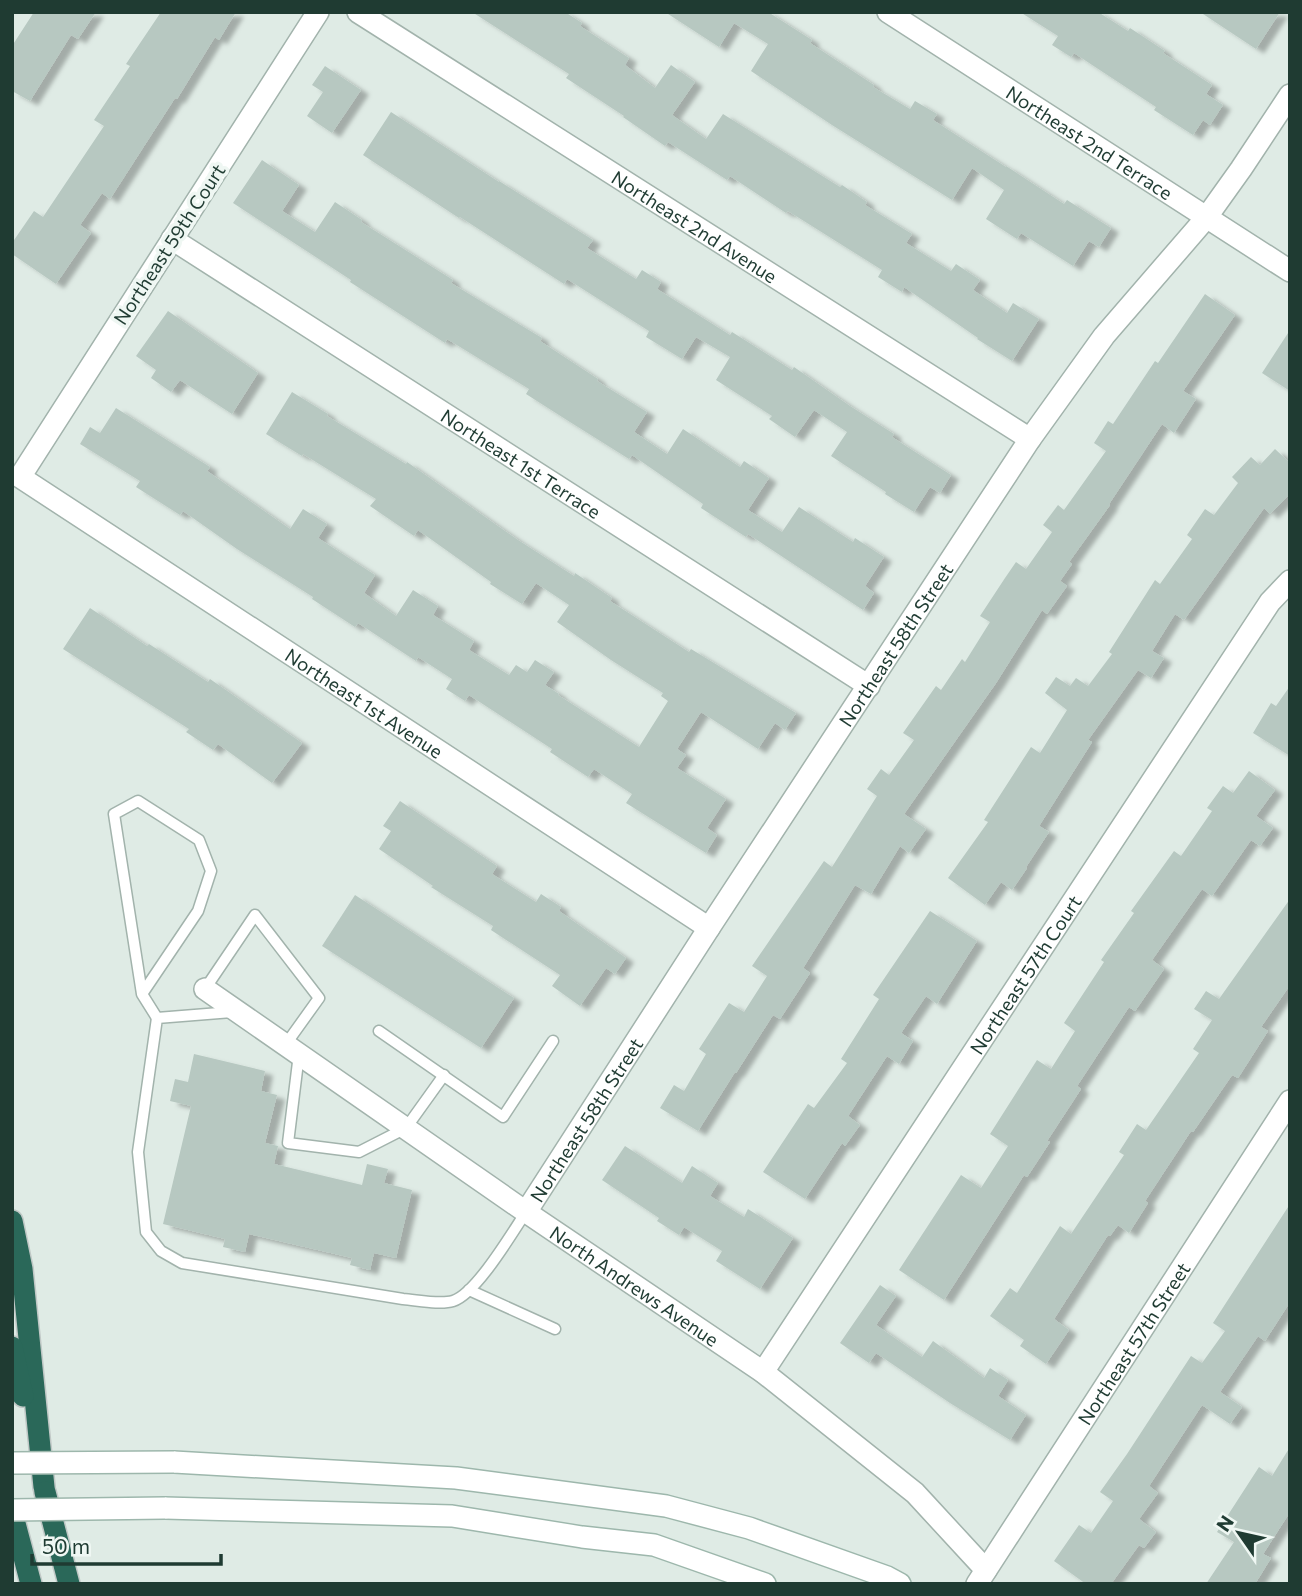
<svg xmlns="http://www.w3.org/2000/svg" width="1302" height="1596" viewBox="0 0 1302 1596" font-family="Commissioner,sans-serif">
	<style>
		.building { fill: #b7c8c1; filter: url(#shadow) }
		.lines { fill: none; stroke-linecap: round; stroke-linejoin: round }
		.lane-casing { stroke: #a2b3ac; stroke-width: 13 }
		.street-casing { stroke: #a2b3ac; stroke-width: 24 }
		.secondary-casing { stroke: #9db7ac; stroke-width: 24 }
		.highway-casing { stroke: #c0c8c6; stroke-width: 24 }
		.lane { stroke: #fff; stroke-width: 10 }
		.street { stroke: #fff; stroke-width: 21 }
		.secondary { stroke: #fff; stroke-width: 21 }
		.highway { stroke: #2a6859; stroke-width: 21 }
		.secondary-bridge-casing { stroke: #9db7ac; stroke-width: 24; stroke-linecap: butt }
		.secondary-bridge { stroke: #fff; stroke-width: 21 }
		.labels { text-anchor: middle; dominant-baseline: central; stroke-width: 7; stroke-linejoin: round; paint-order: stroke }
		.street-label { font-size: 19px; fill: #1f3b32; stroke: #eff7f3 }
	</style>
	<defs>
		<filter id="shadow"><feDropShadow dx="8" dy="4.5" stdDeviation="2" flood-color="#0004"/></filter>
	</defs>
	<rect width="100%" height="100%" fill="#dfebe5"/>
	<g class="building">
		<polygon points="34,12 96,12 78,39 71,35 30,101 12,91 12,46"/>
		<polygon points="161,12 236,12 219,40 215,37 177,99 175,98 110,199 102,193 80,225 91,233 56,284 12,254 12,243 34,211 43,217 104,126 94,120 130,66 126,64"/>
		<polygon points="472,12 565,12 582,23 580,26 629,58 625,65 655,88 671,65 695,82 672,115 706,139 723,114 840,187 842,185 867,202 865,205 912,234 906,243 951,271 956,264 980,280 973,290 1007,313 1013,303 1039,319 1012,361 977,339 978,338 904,287 902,292 878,277 882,270 788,211 786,213 730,176 727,180 668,142 665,146 623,117 624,116 566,78 569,74"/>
		<polygon points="665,12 768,12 812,40 810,43 874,85 873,87 910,109 915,101 937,114 933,120 1006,167 1006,166 1064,204 1067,200 1111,228 1099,247 1089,241 1073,266 1021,233 1017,239 986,219 1004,190 972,168 952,200 832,125 751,71 768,44 734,23 719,47"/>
		<polygon points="1020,12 1098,12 1128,31 1130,28 1165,51 1163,53 1212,85 1206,94 1223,105 1210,125 1203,120 1193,135 1154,110 1156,107 1074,53 1071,57 1052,45 1058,36"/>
		<polygon points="1200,12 1280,12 1256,49"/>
		<polygon points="325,66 361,90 332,133 307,116 323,92 312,85"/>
		<polygon points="391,112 499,182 499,181 593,240 587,248 636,279 642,270 661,282 657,289 730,335 732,332 792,370 794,367 850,406 894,434 892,437 951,475 940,493 930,487 914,512 885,494 886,492 831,456 847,432 814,410 795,437 769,419 772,416 716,380 730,357 696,337 682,359 646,337 649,331 567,279 564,284 460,217 459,218 363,155"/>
		<polygon points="262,160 299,185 282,211 315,232 335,202 362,220 361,222 453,280 451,283 542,338 540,341 598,379 597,381 647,412 634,432 667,454 683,429 740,467 744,461 769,478 748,510 782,532 799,507 853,542 855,538 884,557 865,586 874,593 863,610 748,534 746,537 701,508 703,504 632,455 629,459 570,422 526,394 529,389 447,339 445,343 350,282 351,280 233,203"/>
		<polygon points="1205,294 1235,315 1183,391 1196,399 1174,433 1162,424 1109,504 1110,505 1069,562 1072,564 1060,581 1067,586 1047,614 1042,610 996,683 904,814 926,829 909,853 900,846 871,894 855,885 803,968 810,973 780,1019 773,1015 736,1073 735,1072 698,1131 660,1108 674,1085 684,1091 706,1054 699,1049 729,1003 744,1012 767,976 752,966 824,861 832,867 877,796 867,789 881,769 889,775 914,740 903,733 936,686 941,690 962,659 965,662 990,622 980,616 1005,578 1016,562 1026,569 1052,532 1043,525 1058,505 1064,510 1106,451 1094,443 1108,421 1113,424 1155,361 1158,363"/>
		<polygon points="168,311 258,373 232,414 180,380 171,392 151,378 156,370 136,356"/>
		<polygon points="1290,330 1290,391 1262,373"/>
		<polygon points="292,392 328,414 327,416 406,464 407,462 518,540 574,576 575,573 612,598 610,601 689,652 691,649 796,713 785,730 775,723 758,749 701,712 677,749 686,755 677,768 726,799 707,828 717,835 706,853 626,803 632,794 594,769 588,777 550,752 552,749 469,695 465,701 446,689 452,679 418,657 416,661 358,623 355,627 312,599 313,597 237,549 183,511 180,515 136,487 140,481 80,444 90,427 100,433 116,408 210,467 207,471 290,529 303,509 327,524 318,538 375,575 364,593 396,616 413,590 438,606 433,615 474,641 469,650 509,675 516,665 527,672 535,660 554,672 545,685 559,694 558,695 639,747 668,701 661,696 663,693 611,660 557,622 569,605 536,583 522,604 490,584 491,582 418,530 414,536 370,506 376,499 303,454 302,456 266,434"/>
		<polygon points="1275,449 1290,463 1290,494 1270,514 1264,508 1184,620 1175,614 1152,651 1164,658 1151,678 1138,670 1088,740 1092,742 1039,826 1049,832 1026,867 1027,868 1012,890 1001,882 985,905 948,878 988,822 984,820 1031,747 1040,753 1067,710 1045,693 1056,677 1070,686 1076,678 1088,686 1112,654 1109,652 1155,580 1160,584 1192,539 1187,535 1205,509 1214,515 1238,483 1232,477 1251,457 1260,465"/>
		<polygon points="90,608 147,646 149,644 208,682 210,679 302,743 272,783 218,744 213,750 186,732 189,729 63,649"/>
		<polygon points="1290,686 1290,756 1253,733 1271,703 1276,706"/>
		<polygon points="1249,771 1275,790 1256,816 1273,828 1260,846 1251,840 1212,896 1202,889 1152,960 1164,969 1135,1011 1129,1007 1077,1086 1081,1089 1047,1141 1050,1142 1027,1177 1024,1175 944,1300 899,1270 961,1175 981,1188 1008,1146 990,1134 1037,1060 1051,1069 1075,1031 1064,1023 1104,962 1101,960 1134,913 1131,911 1174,851 1181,856 1212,811 1207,808 1223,786 1233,793"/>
		<polygon points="400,801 497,866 492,874 536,902 541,894 561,907 559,911 626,958 615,974 606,968 580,1006 552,986 560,975 491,930 493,926 431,887 433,886 379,849 391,831 383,826"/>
		<polygon points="355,895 514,998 481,1048 322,946"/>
		<polygon points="1290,899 1290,985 1261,1027 1268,1031 1238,1078 1232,1075 1193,1132 1191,1131 1145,1201 1148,1203 1129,1233 1118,1225 1110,1236 1108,1235 1054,1319 1069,1330 1046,1364 1020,1346 1024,1340 990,1316 1010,1288 1017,1293 1060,1226 1071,1234 1124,1155 1119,1152 1137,1124 1146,1130 1199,1053 1193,1049 1212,1020 1194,1009 1206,991 1219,999"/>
		<polygon points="930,911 977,941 937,1004 926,996 901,1033 913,1041 899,1064 887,1056 848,1116 860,1125 845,1146 842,1143 805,1199 763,1172 808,1104 814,1108 847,1063 841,1059 879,999 873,995"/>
		<polygon points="194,1054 265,1071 261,1091 277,1095 265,1143 278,1146 274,1164 362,1185 367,1164 388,1169 384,1183 412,1190 396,1258 374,1253 370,1270 350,1265 352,1258 249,1234 245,1252 223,1247 225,1239 163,1224 191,1106 170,1101 175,1079 188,1082"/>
		<polygon points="625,1146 682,1183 692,1166 718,1183 710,1196 744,1217 748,1209 793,1238 760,1289 716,1261 722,1251 684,1227 679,1235 657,1221 659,1218 602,1180"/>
		<polygon points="1290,1204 1290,1302 1265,1341 1258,1336 1220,1392 1242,1407 1230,1424 1202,1405 1149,1486 1158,1493 1139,1519 1156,1532 1144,1548 1139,1545 1111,1584 1086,1584 1054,1561 1079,1525 1091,1533 1113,1501 1100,1492 1127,1454 1191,1356 1202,1363 1225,1331 1213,1323"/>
		<polygon points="880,1285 896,1296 876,1325 922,1357 933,1341 984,1378 990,1368 1008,1380 998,1396 1026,1415 1010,1440 950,1403 876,1353 869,1363 840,1343"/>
		<polygon points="1290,1447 1290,1512 1263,1554 1271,1558 1255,1584 1206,1584 1234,1542 1217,1532 1259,1467 1272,1476"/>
	</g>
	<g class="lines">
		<defs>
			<g id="lane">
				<polyline points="205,989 255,915 319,998 286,1044"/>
				<polyline points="142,994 198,911 211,871 199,840 138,801 114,814 142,994 157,1018"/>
				<path d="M232 1012 157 1018 138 1152 146 1232 161 1251 182 1263 403 1299C417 1300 440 1305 453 1301 476 1294 512 1233 526 1212"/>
				<polyline points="379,1031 503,1117 553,1041"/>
				<polyline points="299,1054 288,1143 359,1152 406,1128 444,1075"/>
				<polyline points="469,1290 555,1329"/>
			</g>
			<g id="street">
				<path id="s1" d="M318 12 20 477 709 928"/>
				<path id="s2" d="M358 12 1030 439"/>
				<path id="s3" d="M888 12 1290 271"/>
				<path id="s4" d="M172 239 869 686"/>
				<path id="s5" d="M205 989 526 1212 763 1372 915 1493 986 1570"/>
				<path id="s6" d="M526 1212 709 928 1030 439 1104 336 1206 218 1241 169 1290 95"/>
				<path id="s7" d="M763 1372 1270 602 1290 581"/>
				<path id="s8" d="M977 1584 1290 1101"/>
			</g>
			<g id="secondary">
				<polyline points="174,1462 456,1478 666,1506 749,1528 887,1577 900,1584"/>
				<polyline points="165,1508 452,1516 582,1537 654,1545 765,1584"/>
			</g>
			<g id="highway">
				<polyline points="12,1221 22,1269 44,1487"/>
				<polyline points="12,1347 23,1396"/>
				<polyline points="45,1492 69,1584"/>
				<polyline points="12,1512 31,1584"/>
			</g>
		</defs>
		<use href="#lane" class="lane-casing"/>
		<use href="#street" class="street-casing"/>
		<use href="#secondary" class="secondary-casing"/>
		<use href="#highway" class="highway-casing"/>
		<use href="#lane" class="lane"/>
		<use href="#street" class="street"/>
		<use href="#secondary" class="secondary"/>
		<use href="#highway" class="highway"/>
		<defs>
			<g id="secondary-bridge">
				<polyline points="12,1463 174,1462"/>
				<polyline points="12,1510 165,1508"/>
			</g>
		</defs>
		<use href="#secondary-bridge" class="secondary-bridge-casing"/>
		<use href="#secondary-bridge" class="secondary-bridge"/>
	</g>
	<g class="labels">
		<g class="street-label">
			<text stroke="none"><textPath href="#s3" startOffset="240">Northeast 2nd Terrace</textPath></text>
			<text stroke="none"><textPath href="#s2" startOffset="399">Northeast 2nd Avenue</textPath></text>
			<text transform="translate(169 244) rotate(-57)">Northeast 59th Court</text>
			<text stroke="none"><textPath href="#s4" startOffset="415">Northeast 1st Terrace</textPath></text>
			<text stroke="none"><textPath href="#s6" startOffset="677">Northeast 58th Street</textPath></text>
			<text stroke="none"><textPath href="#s1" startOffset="964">Northeast 1st Avenue</textPath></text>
			<text stroke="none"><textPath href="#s7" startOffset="476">Northeast 57th Court</textPath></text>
			<text stroke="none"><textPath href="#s6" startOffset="110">Northeast 58th Street</textPath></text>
			<text stroke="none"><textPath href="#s5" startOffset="522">North Andrews Avenue</textPath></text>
			<text stroke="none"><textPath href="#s8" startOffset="287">Northeast 57th Street</textPath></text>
		</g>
	</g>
	<rect width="1302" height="1596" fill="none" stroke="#1f3b32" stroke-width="28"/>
	<g transform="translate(1239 1533) rotate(304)" stroke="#eff7f3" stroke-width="5" paint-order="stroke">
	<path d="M0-5L12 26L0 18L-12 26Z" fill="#1f3b32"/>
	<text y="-10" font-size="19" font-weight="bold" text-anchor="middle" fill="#1f3b32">N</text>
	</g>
	<path d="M32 1554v10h189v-10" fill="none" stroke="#1f3b32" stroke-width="3.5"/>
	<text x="42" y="1554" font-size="21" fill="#1f3b32" stroke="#eff7f3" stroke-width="5" paint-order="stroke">50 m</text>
</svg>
